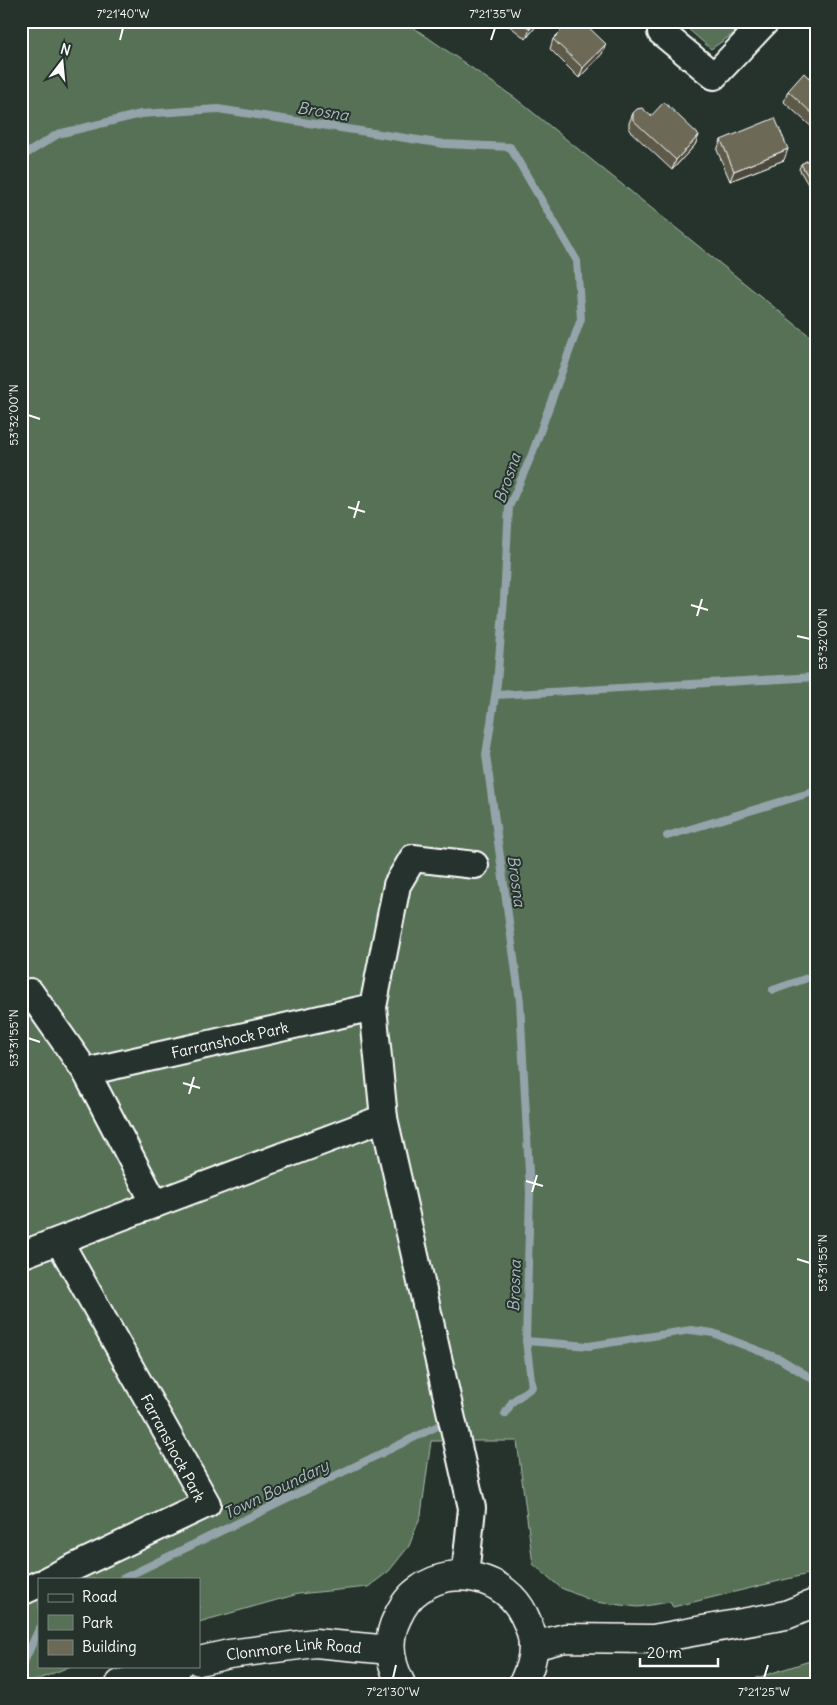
<svg xmlns="http://www.w3.org/2000/svg" width="837" height="1705" viewBox="0 0 837 1705" font-family="Delius,sans-serif">
	<style>
		.green { fill: #567157; stroke: #aab8ab }
		.lines { fill: none; stroke-linecap: round; stroke-linejoin: round }
		.stream { stroke: #94a4aa; stroke-width: 8 }
		.minor-casing { stroke: #fff; stroke-width: 30 }
		.secondary-casing { stroke: #fff; stroke-width: 31 }
		.minor { stroke: #26332d; stroke-width: 26 }
		.secondary { stroke: #26332d; stroke-width: 28 }
		.wall { fill: #5d5a4a; stroke: #fff }
		.shaded-wall { fill: #4c4a3c; stroke: #fff }
		.building { fill: #6c6956; stroke: #fff }
		.ticks { fill: none; stroke: #fff; stroke-width: 2 }
		.labels { text-anchor: middle; dominant-baseline: central; stroke-width: 4; stroke-linejoin: round; paint-order: stroke }
		.street-label { font-size: 15px; fill: #fff; stroke: #26332d }
		.water-label { font-size: 16px; font-style: italic; fill: #aebbc0; stroke: #26332d }
		.neatline { fill: none; stroke: #fff; stroke-width: 2 }
		.ticks-label { font-size: 12px; text-anchor: middle; fill: #fff }
	</style>
	<rect width="100%" height="100%" fill="#26332d"/>
	<filter id="ink" filterUnits="userSpaceOnUse"><feTurbulence type="fractalNoise" baseFrequency=".02" numOctaves="2"/><feDisplacementMap in="SourceGraphic" scale="10" xChannelSelector="R" yChannelSelector="G"/><feConvolveMatrix kernelMatrix="1 2 1 2 8 2 1 2 1" color-interpolation-filters="sRGB"/></filter>
	<g filter="url(#ink)">
		<g class="green">
			<polygon points="21,21 404,21 515,98 816,341 816,1572 673,1607 670,1602 638,1607 595,1602 561,1588 533,1564 517,1441 431,1441 421,1515 409,1546 389,1571 368,1587 298,1594 199,1622 199,1579 39,1579 39,1666 71,1666 27,1684 21,1684"/>
			<polygon points="679,21 745,21 733,34 711,49"/>
			<polygon points="816,1659 816,1684 752,1684 750,1680"/>
		</g>
		<g class="lines">
			<g class="stream">
				<polyline points="21,157 58,134 141,114 218,109 444,144 510,147 577,261 581,319 532,454 509,507 504,599 497,683 486,755 520,1001 530,1192 526,1341 532,1387 512,1402 505,1414"/>
				<polyline points="813,681 816,690"/>
				<polyline points="496,695 816,677"/>
				<polyline points="667,836 816,791"/>
				<polyline points="773,990 816,975"/>
				<polyline points="526,1341 589,1346 691,1330 713,1333 780,1359 816,1381"/>
				<polyline points="122,1579 442,1424"/>
				<polyline points="21,1668 39,1629"/>
			</g>
			<defs>
				<g id="minor">
					<polyline points="661,32 714,76 766,21"/>
					<path id="s1" d="M30 992 86 1072 373 1007"/>
					<polyline points="86,1072 155,1204 384,1118"/>
					<polyline points="21,1255 155,1204"/>
					<polyline points="465,1576 472,1508 384,1118 373,1007 397,885 413,858 475,865"/>
					<polyline points="49,1579 207,1504 59,1241"/>
					<polyline points="21,1592 39,1584"/>
				</g>
				<g id="secondary">
					<polyline points="533,1646 565,1638 653,1639 786,1615 816,1603"/>
					<path id="s2" d="M199 1661 229 1654 315 1643 390 1650"/>
					<polyline points="120,1684 178,1666"/>
					<path d="M401 1684C390 1663 386 1640 397 1618 402 1607 409 1596 420 1589 454 1564 506 1577 524 1615 529 1625 533 1636 533 1647 533 1661 528 1672 523 1684"/>
				</g>
			</defs>
			<use href="#minor" class="minor-casing"/>
			<use href="#secondary" class="secondary-casing"/>
			<use href="#minor" class="minor"/>
			<use href="#secondary" class="secondary"/>
		</g>
		<g class="wall">
			<polygon points="503,21 540,21 526,39"/>
			<polygon points="553,39 602,54 579,78 550,49"/>
			<polygon points="816,71 816,128 814,129 784,102 788,91 809,78"/>
			<polygon points="633,113 651,116 699,135 695,145 672,170 629,130 629,123"/>
			<polygon points="721,140 784,160 730,181 717,150"/>
			<polygon points="816,156 816,198 799,169 801,164"/>
		</g>
		<g class="shaded-wall">
			<polygon points="536,21 540,21 526,39 530,29"/>
			<polygon points="606,44 602,54 579,78 583,68"/>
			<polygon points="699,135 695,145 672,170 676,160"/>
			<polygon points="788,149 784,160 730,181 734,171"/>
		</g>
		<g class="building">
			<polygon points="520,21 536,21 530,29"/>
			<polygon points="571,21 582,21 606,44 583,68 553,39"/>
			<polygon points="816,71 816,117 788,91 804,73 809,78"/>
			<polygon points="664,102 699,135 676,160 633,120 633,113 637,109 642,108 651,116"/>
			<polygon points="775,118 788,149 734,171 721,140"/>
			<polygon points="816,156 816,190 801,164"/>
		</g>
	</g>
	<path class="ticks" d="M120 40 123 28M491 40 495 28M28 415 40 419M348 507 365 512M354 518 359 501M691 605 708 610M697 616 702 599M797 636 810 639M28 1038 40 1042M183 1083 200 1088M189 1094 194 1077M526 1181 543 1186M532 1192 537 1175M797 1259 810 1263M393 1678 396 1665M764 1678 768 1665"/>
	<g class="labels">
		<g class="street-label">
			<text stroke="none"><textPath href="#s1" startOffset="245">Farranshock Park</textPath></text>
			<text transform="translate(173 1448) rotate(62)">Farranshock Park</text>
			<text stroke="none"><textPath href="#s2" startOffset="96">Clonmore Link Road</textPath></text>
		</g>
		<g class="water-label">
			<text transform="translate(323 111) rotate(9)">Brosna</text>
			<text transform="translate(507 478) rotate(-71)">Brosna</text>
			<text transform="translate(517 881) rotate(82)">Brosna</text>
			<text transform="translate(514 1286) rotate(-88)">Brosna</text>
			<text transform="translate(276 1489) rotate(-26)">Town Boundary</text>
		</g>
	</g>
	<rect width="837" height="1705" fill="none" stroke="#26332d" stroke-width="55"/>
	<rect x="38" y="1578" width="162" height="90" fill="#26332d" stroke="#7d8581"/>
	<rect x="48" y="1594" width="25" height="8" fill="#26332d" stroke="#7d8581"/>
	<text x="82" y="1602" font-size="15" fill="#ffffff">Road</text>
	<rect x="48" y="1615" width="25" height="15" fill="#567157" stroke="#7d8581"/>
	<text x="82" y="1628" font-size="15" fill="#ffffff">Park</text>
	<rect x="48" y="1640" width="25" height="15" fill="#6c6956" stroke="#7d8581"/>
	<text x="82" y="1652" font-size="15" fill="#ffffff">Building</text>
	<g transform="translate(62 62) rotate(16)" stroke="#26332d" stroke-width="4" paint-order="stroke">
	<path d="M0-4L9 19L0 12L-9 19Z" fill="#ffffff"/>
	<text y="-8" font-size="14" font-weight="bold" text-anchor="middle" fill="#ffffff">N</text>
	</g>
	<path d="M640 1658v8h78v-8" fill="none" stroke="#ffffff" stroke-width="2.5"/>
	<text x="647" y="1658" font-size="15" fill="#ffffff" stroke="#26332d" stroke-width="4" paint-order="stroke">20 m</text>
	<rect x="28" y="28" width="782" height="1650" class="neatline"/>
	<g class="ticks-label">
		<text x="123" y="18">7°21'40"W</text>
		<text x="495" y="18">7°21'35"W</text>
		<text transform="translate(14 415) rotate(-90)" y="4">53°32'00"N</text>
		<text transform="translate(823 639) rotate(-90)" y="4">53°32'00"N</text>
		<text transform="translate(14 1038) rotate(-90)" y="4">53°31'55"N</text>
		<text transform="translate(823 1263) rotate(-90)" y="4">53°31'55"N</text>
		<text x="393" y="1696">7°21'30"W</text>
		<text x="764" y="1696">7°21'25"W</text>
	</g>
</svg>
